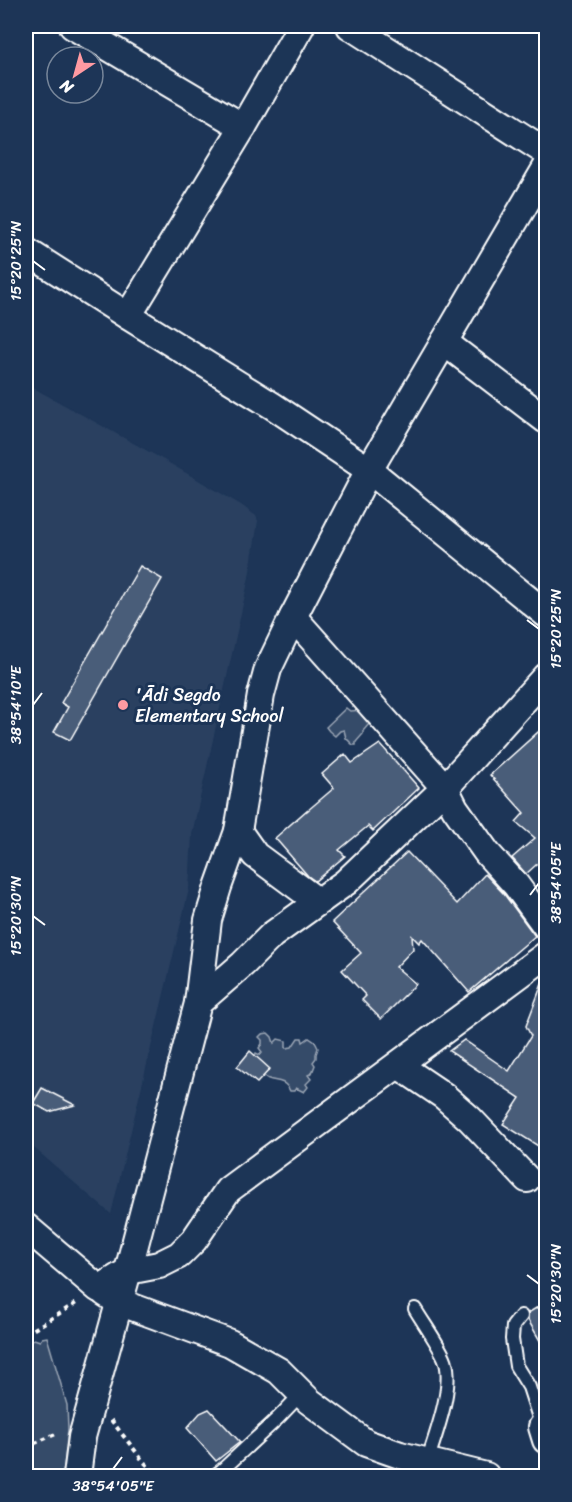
<svg xmlns="http://www.w3.org/2000/svg" width="572" height="1502" viewBox="0 0 572 1502" font-family="Sriracha,sans-serif">
	<style>
		.built { fill: #2a4161 }
		.green { fill: #364b69; stroke: #9aa5b4; stroke-width: 1.5 }
		.building { fill: #4a5d79; stroke: #fff; stroke-width: 1.5 }
		.lines { fill: none; stroke-linecap: round; stroke-linejoin: round }
		.service-casing { stroke: #fff; stroke-width: 16 }
		.minor-casing { stroke: #fff; stroke-width: 30 }
		.path { stroke: #fff; stroke-width: 4; stroke-dasharray: 4.5 4.5; stroke-linecap: butt }
		.service { stroke: #1d3557; stroke-width: 12 }
		.minor { stroke: #1d3557; stroke-width: 26 }
		.ticks { fill: none; stroke: #fff; stroke-width: 2 }
		.poi-dot { fill: #ff9aa2; stroke: #1d3557; stroke-width: 2 }
		.labels { text-anchor: middle; dominant-baseline: central; stroke-width: 6; stroke-linejoin: round; paint-order: stroke }
		.poi-label { font-size: 18px; fill: #fff; stroke: #1d3557; text-anchor: start }
		.neatline { fill: none; stroke: #fff; stroke-width: 2 }
		.ticks-label { font-size: 15px; text-anchor: middle; fill: #fff }
	</style>
	<rect width="100%" height="100%" fill="#1d3557"/>
	<filter id="ink" filterUnits="userSpaceOnUse"><feTurbulence type="fractalNoise" baseFrequency=".0167" numOctaves="2"/><feDisplacementMap in="SourceGraphic" scale="12" xChannelSelector="R" yChannelSelector="G"/><feConvolveMatrix kernelMatrix="1 2 1 2 8 2 1 2 1" color-interpolation-filters="sRGB"/></filter>
	<g filter="url(#ink)">
		<polygon class="built" points="26,384 162,459 241,505 256,516 258,521 249,577 192,834 189,889 111,1214 26,1141"/>
		<g class="green">
			<polygon points="346,708 350,711 364,710 362,714 368,719 369,724 363,731 363,734 356,742 356,745 353,745 346,738 344,730 340,731 335,736 329,731 326,727"/>
			<path d="M268 1033 272 1037 274 1043 278 1039 286 1041V1048L292 1047 298 1038H302L303 1042 309 1038 315 1042 318 1048 316 1054V1058L313 1062 315 1065 312 1073 308 1075 311 1079 306 1084 308 1087 304 1092 296 1088 294 1091H290C283 1076 271 1084 264 1076 260 1071 258 1062 255 1056L256 1053 260 1055 262 1052 259 1048 262 1044V1040L259 1037 262 1034Z"/>
			<polygon points="47,1337 67,1405 68,1429 63,1476 26,1476 26,1343 34,1339 40,1341 42,1338"/>
		</g>
		<g class="building">
			<polygon points="140,566 162,579 70,740 54,732 68,707 61,703"/>
			<polygon points="546,725 546,856 526,874 512,858 535,838 516,822 524,813 490,775"/>
			<polygon points="380,744 419,788 373,831 368,826 339,850 345,856 315,881 308,876 275,838 307,810 307,811 334,788 322,774 345,754 352,763"/>
			<polygon points="407,852 457,904 485,874 504,894 535,936 469,992 422,939 419,943 412,936 413,949 396,967 416,984 381,1019 362,1000 366,996 342,970 361,953 332,922"/>
			<polygon points="545,976 546,977 546,1151 503,1124 520,1098 449,1051 464,1040 509,1071 531,1036 526,1026"/>
			<polygon points="250,1051 270,1069 257,1083 237,1067"/>
			<polygon points="42,1088 75,1105 49,1112 33,1103"/>
			<polygon points="546,1302 546,1351 528,1320 528,1313"/>
			<polygon points="209,1409 240,1442 216,1461 187,1428 200,1413"/>
		</g>
		<g class="lines">
			<defs>
				<g id="service">
					<path d="M415 1309C424 1324 437 1342 444 1357 456 1383 435 1436 427 1462"/>
					<polyline points="521,1316 513,1326 512,1339 516,1366 529,1387 542,1427"/>
					<polyline points="214,1476 221,1471 278,1418 301,1394"/>
				</g>
				<g id="minor">
					<polyline points="73,26 243,127"/>
					<polyline points="350,26 546,152"/>
					<polyline points="26,251 128,316 273,406 369,470 546,614"/>
					<polyline points="128,316 243,127 301,26"/>
					<polyline points="444,342 546,420"/>
					<polyline points="293,617 445,788 455,808 487,853 516,885 546,926"/>
					<polyline points="238,831 255,855 313,898 322,899"/>
					<polyline points="198,1003 243,964 272,935 346,882 445,788 546,676"/>
					<polyline points="398,1065 444,1096 470,1119 527,1179"/>
					<polyline points="26,1227 99,1289 128,1271 159,1265 179,1255 194,1240 228,1190 546,955"/>
					<polyline points="105,1293 119,1302 230,1343 279,1371 309,1401 366,1443 400,1455 486,1476"/>
					<polyline points="542,1427 546,1440"/>
					<polyline points="77,1476 82,1437 128,1271 198,1003 208,920 218,887 238,831 261,695 268,669 293,617 369,470 546,168"/>
				</g>
			</defs>
			<use href="#service" class="service-casing"/>
			<use href="#minor" class="minor-casing"/>
			<g class="path">
				<polyline points="26,1334 78,1302"/>
				<polyline points="111,1420 144,1462 158,1476"/>
				<polyline points="26,1447 58,1433"/>
			</g>
			<use href="#service" class="service"/>
			<use href="#minor" class="minor"/>
		</g>
	</g>
	<path class="ticks" d="M33 261 45 270M527 620 539 629M33 705 42 693M530 895 539 883M33 916 45 925M527 1275 539 1284M113 1469 122 1457"/>
	<circle class="poi-dot" cx="123" cy="705" r="6"/>
	<g class="labels">
		<g class="poi-label">
			<text x="135" y="695">'Ādi Segdo<tspan x="135" dy="21">Elementary School</tspan></text>
		</g>
	</g>
	<rect width="572" height="1502" fill="none" stroke="#1d3557" stroke-width="66"/>
	<g transform="translate(75 75) rotate(216)"><circle r="28" fill="#1d3557" stroke="#77869a" stroke-width="1.5"/>
	<path d="M0-4.5L10 22L0 15L-10 22Z" fill="#ff9aa2"/>
	<text y="-9" font-size="16" font-weight="bold" text-anchor="middle" fill="#ffffff">N</text>
	</g>
	<rect x="33" y="33" width="506" height="1436" class="neatline"/>
	<g class="ticks-label">
		<text transform="translate(16 261) rotate(-90)" y="5">15°20'25"N</text>
		<text transform="translate(556 629) rotate(-90)" y="5">15°20'25"N</text>
		<text transform="translate(16 705) rotate(-90)" y="5">38°54'10"E</text>
		<text transform="translate(556 883) rotate(-90)" y="5">38°54'05"E</text>
		<text transform="translate(16 916) rotate(-90)" y="5">15°20'30"N</text>
		<text transform="translate(556 1284) rotate(-90)" y="5">15°20'30"N</text>
		<text x="113" y="1491">38°54'05"E</text>
	</g>
</svg>
